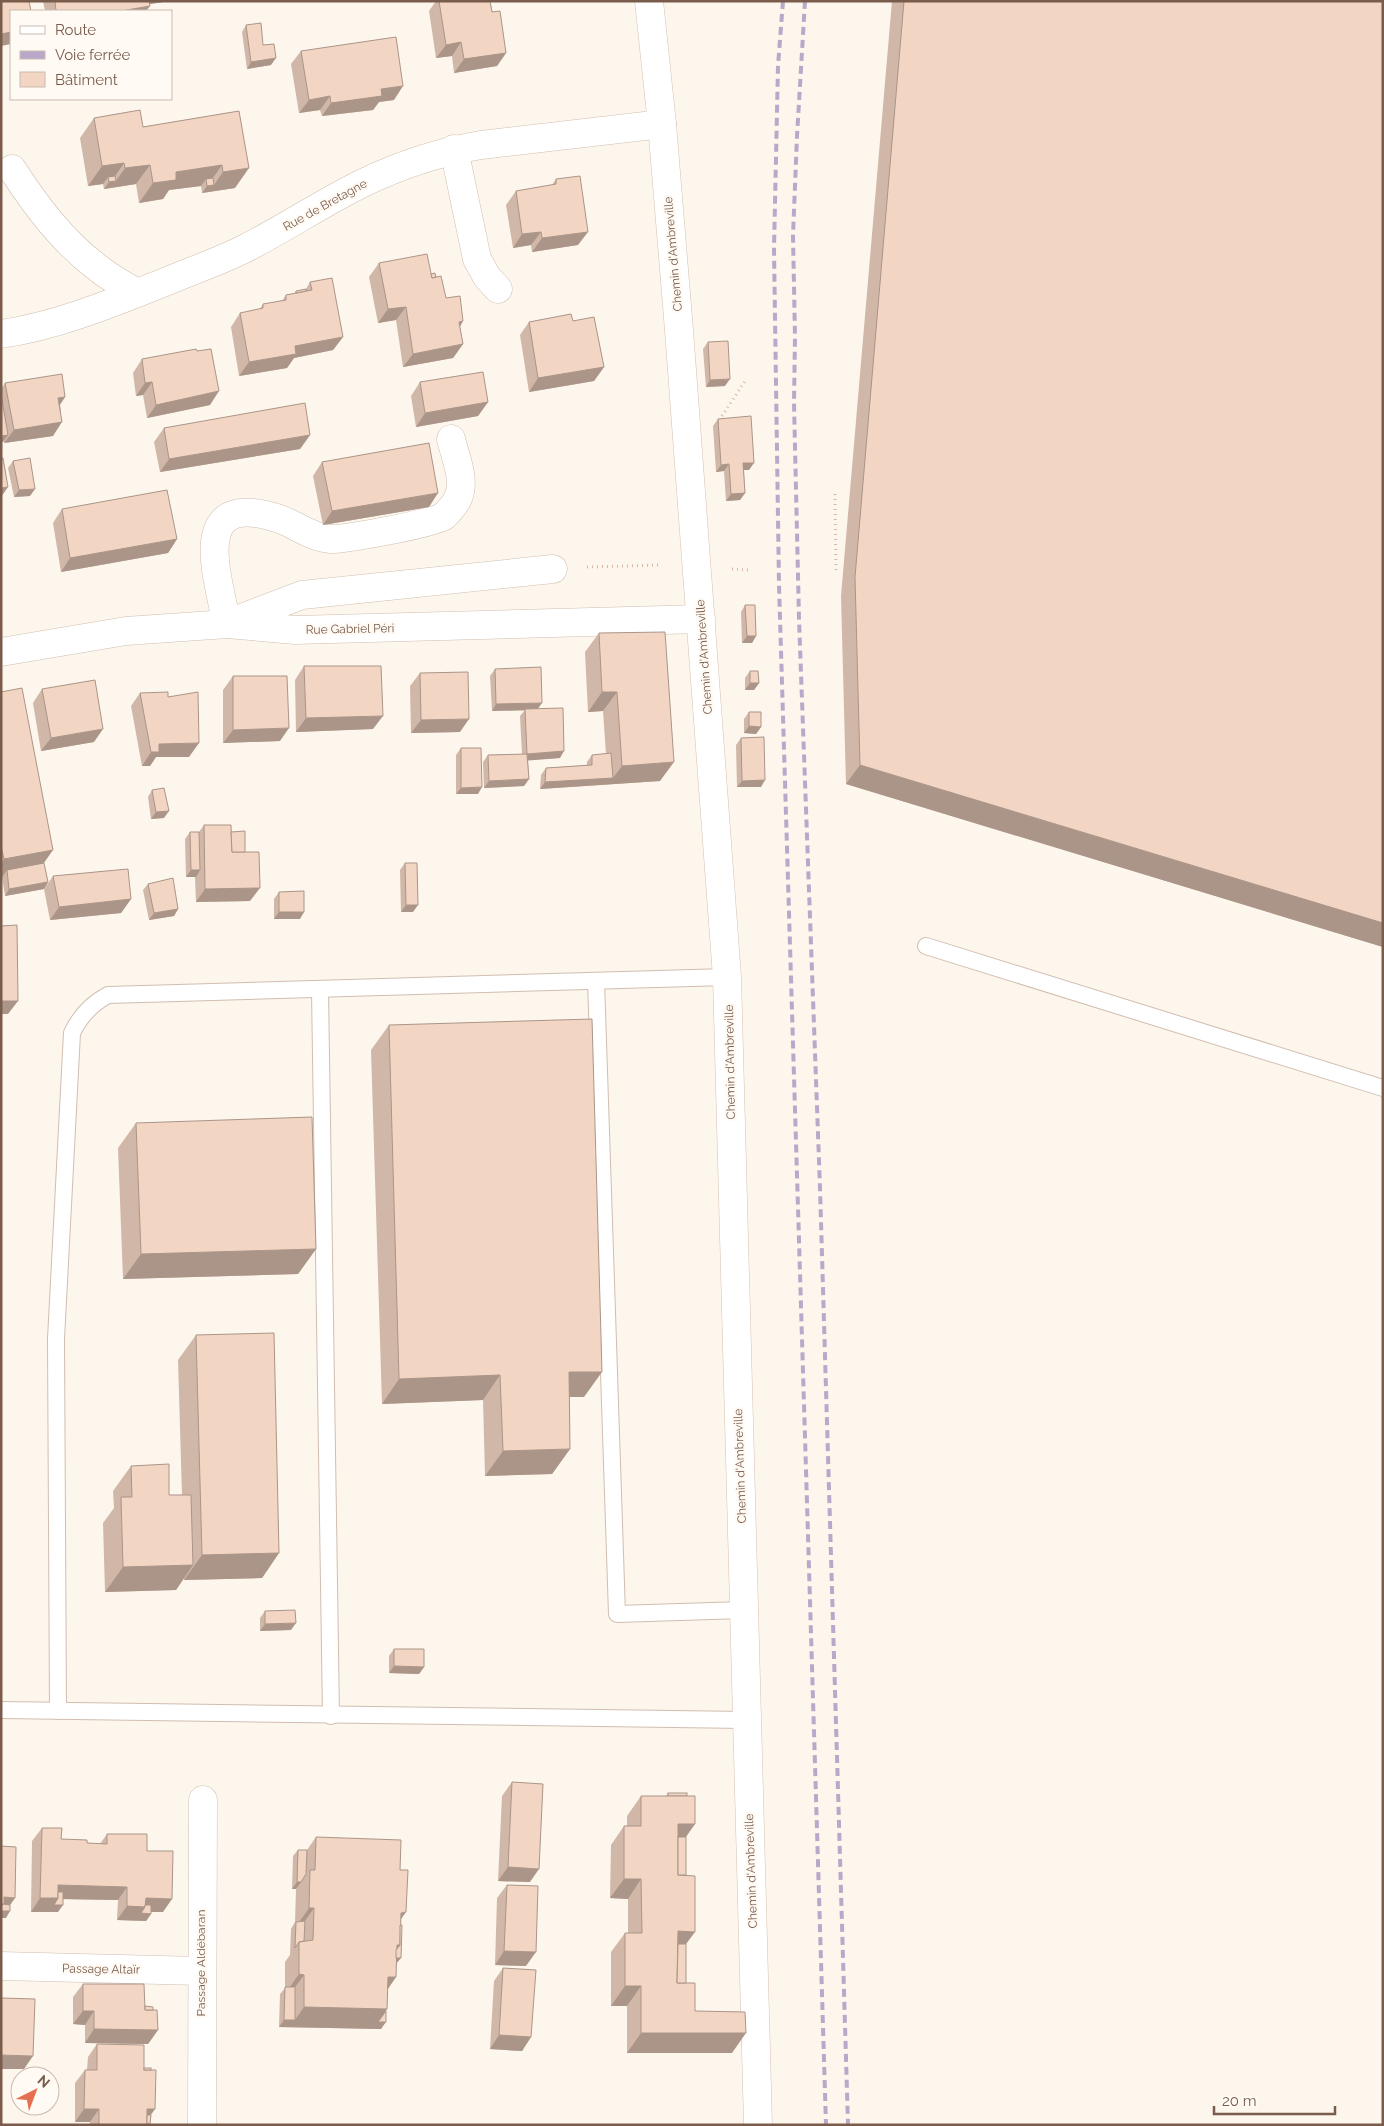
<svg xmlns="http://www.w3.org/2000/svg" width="1384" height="2126" viewBox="0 0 1384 2126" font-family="Raleway,sans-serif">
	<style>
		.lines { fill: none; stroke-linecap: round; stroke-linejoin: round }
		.lane-casing { stroke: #d1beb0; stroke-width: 18 }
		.street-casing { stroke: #d1beb0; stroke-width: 29 }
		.secondary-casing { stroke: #d6c0b0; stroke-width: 29 }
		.path { stroke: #d9b8a5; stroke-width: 3; stroke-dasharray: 1 4; stroke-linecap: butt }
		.lane { stroke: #fff; stroke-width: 16 }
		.street { stroke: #fff; stroke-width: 28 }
		.secondary { stroke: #fff; stroke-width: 28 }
		.rail { stroke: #b9a8c9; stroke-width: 4; stroke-dasharray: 8 5; stroke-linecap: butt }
		.wall { fill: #d1b7a8 }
		.shaded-wall { fill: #aa9588 }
		.building { fill: #f3d5c3; stroke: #aa9588 }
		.labels { text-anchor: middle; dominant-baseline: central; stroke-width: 4.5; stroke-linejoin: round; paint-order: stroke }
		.street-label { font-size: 12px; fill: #7a5c4d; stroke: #fffaf3 }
	</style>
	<rect width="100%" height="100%" fill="#fdf6ec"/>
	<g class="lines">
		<defs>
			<g id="lane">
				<polyline points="926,946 1383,1088"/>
				<polyline points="596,981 617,1614 743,1610"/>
				<polyline points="320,990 331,1716"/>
				<polyline points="1,1710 746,1720"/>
				<path d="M58 1711 56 1339 72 1033C80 1016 91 1004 108 995L727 977"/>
			</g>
			<g id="street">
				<polyline points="454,149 477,259 487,277 498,289"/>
				<path d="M12 169C36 206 63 242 98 268 110 278 124 285 137 293"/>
				<path d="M1 334C58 326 117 301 170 280 194 270 220 261 244 249 284 229 322 203 363 183 400 165 440 152 481 145L662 124"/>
				<polyline points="234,621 302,595 553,569"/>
				<path d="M227 624C216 571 189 489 280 519 296 525 313 538 330 539 342 540 436 523 444 516 448 512 456 503 458 498 466 480 455 456 451 439"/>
				<polyline points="1,652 126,631 227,624 295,630 701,619"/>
				<polyline points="1,1966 201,1971"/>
				<polyline points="202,2125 203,1800"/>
			</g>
			<polyline id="secondary" points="649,1 662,124 679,330 727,977 758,2125"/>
		</defs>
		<use href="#lane" class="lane-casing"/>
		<use href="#street" class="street-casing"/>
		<use href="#secondary" class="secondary-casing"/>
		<g class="path">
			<polyline points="722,416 745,381"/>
			<polyline points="835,494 836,574"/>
			<polyline points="587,567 661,565"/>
			<polyline points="732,569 748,570"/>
		</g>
		<use href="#lane" class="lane"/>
		<use href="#street" class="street"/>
		<use href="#secondary" class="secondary"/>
		<g class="rail">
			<polyline points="783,1 778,66 774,249 779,585 826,2125"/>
			<polyline points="805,1 797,136 793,236 795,337 794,403 799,619 820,1188 848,2125"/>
		</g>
	</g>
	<g class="wall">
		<polygon points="43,1 170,1 149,4 150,6 146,11 45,11"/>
		<polygon points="436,1 490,1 492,10 506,53 497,66 454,73 452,56 436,58 429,11"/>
		<polygon points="892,1 1383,1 1383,947 846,784 841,596"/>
		<polygon points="246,25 263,45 271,65 247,69 242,32"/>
		<polygon points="301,51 394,100 379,102 373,110 322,116 320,110 299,113 291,64"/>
		<polygon points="239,111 235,188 202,193 201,186 169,190 163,199 139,203 136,184 104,189 103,184 88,186 80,138 94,118 143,127"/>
		<polygon points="556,179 578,245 532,252 531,245 513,248 506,205 516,191 552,185"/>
		<polygon points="379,263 431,274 436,277 446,298 463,321 460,327 463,344 453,358 403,367 396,320 378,323 369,277"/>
		<polygon points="310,282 343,337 333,350 294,358 287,368 239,376 231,327 240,313 260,309 263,304 282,301 286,295 294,294 296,291 306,289"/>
		<polygon points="572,320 604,367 594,381 529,392 520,335 529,322"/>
		<polygon points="708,342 725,386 706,387 703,349"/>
		<polygon points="142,359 210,405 147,418 143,395 136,396 133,373"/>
		<polygon points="420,382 488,402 478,416 416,427 411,396"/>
		<polygon points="5,383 65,397 60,404 61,411 53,436 4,443 4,441 1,442 1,389"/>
		<polygon points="718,419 749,470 744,470 745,493 740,500 726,501 724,471 716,472 713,426"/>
		<polygon points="164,428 310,435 300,449 160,472 154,442"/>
		<polygon points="13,461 30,496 14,497 8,468"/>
		<polygon points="322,462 429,507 323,525 313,476"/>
		<polygon points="62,509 177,539 168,553 61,572 53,523"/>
		<polygon points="745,605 756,636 752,643 742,643 741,612"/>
		<polygon points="599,633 660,781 540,789 541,775 546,768 587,765 587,762 592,755 606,754 603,711 588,712 585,652"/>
		<polygon points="304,666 373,729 296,732 295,680"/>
		<polygon points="495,669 538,709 560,758 528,760 529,779 524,786 484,788 483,762 488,755 522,754 520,716 525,710 492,711 490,676"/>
		<polygon points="750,671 759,683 754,690 745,690 745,678"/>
		<polygon points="420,673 460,732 411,733 410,686"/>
		<polygon points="233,676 280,741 223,743 223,690"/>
		<polygon points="42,689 94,742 41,751 33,703"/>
		<polygon points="1,692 48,882 44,889 5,896 2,877 1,877"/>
		<polygon points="140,693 168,697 189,757 156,757 150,766 142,766 131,706"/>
		<polygon points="749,712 761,727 756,734 744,733 744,719"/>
		<polygon points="741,738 761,787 737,787 736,745"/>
		<polygon points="461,748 478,794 456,794 456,755"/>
		<polygon points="152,790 164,818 151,819 148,797"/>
		<polygon points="204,825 231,832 245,852 250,901 196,902 195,877 186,877 185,839 190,832 199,832"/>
		<polygon points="405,863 413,912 401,912 400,870"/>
		<polygon points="53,876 131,899 121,913 50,920 44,889"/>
		<polygon points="148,884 178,909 174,916 149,920 143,890"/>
		<polygon points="279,892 300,919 274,919 274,899"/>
		<polygon points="389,1025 584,1397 569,1397 570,1449 552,1474 485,1476 483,1400 382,1404 371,1050"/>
		<polygon points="136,1123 316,1249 298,1274 123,1279 118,1148"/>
		<polygon points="196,1335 279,1553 262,1578 184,1580 184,1578 176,1590 105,1592 103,1523 114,1508 113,1491 131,1466 169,1495 182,1495 178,1360"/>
		<polygon points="265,1611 291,1630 260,1631 260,1618"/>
		<polygon points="394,1649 424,1667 419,1674 389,1673 389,1656"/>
		<polygon points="512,1782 530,1882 498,1881 502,1796"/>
		<polygon points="668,1793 686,1837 686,1983 695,2011 732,2053 627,2053 627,2006 611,2006 611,1952 625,1933 628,1933 628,1899 610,1898 611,1845 624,1826 627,1826 627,1816 641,1796 666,1796"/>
		<polygon points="42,1828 61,1839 87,1843 100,1844 107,1834 147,1851 163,1912 151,1912 151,1914 146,1921 117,1920 118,1900 63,1899 58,1912 31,1912 32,1841"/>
		<polygon points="316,1837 400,1870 401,1920 396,1964 396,1977 388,1989 387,2009 386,2011 381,2029 279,2027 280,1994 285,1988 285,1962 290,1955 291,1929 295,1922 296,1889 292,1889 293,1856 298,1850 307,1850"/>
		<polygon points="507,1885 526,1966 495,1965 497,1898"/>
		<polygon points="503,1968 531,2037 522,2051 490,2049 494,1981"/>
		<polygon points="83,1984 145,2006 153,2010 158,2030 148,2044 85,2043 85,2025 73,2024 73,1997"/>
		<polygon points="97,2044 144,2068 151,2115 150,2125 90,2125 90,2122 75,2122 75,2083 85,2070 87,2070 88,2057"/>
	</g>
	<g class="shaded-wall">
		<polygon points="142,1 170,1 138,6"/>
		<polygon points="150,6 146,11 121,11"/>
		<polygon points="11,32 11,44 1,46 1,34"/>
		<polygon points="461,42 452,56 436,58 446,45"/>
		<polygon points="506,53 497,66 454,73 464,59"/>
		<polygon points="276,58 271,65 247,69 251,62"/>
		<polygon points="403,86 394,100 379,102 373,110 322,116 331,103 381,89"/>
		<polygon points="330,96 320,110 299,113 309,100"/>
		<polygon points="124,163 111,182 116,181 111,188 104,189 109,182 108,177 103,184 88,186 102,166"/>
		<polygon points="150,165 136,184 111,188 125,168"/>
		<polygon points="222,165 208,185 206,179 201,186 169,190 163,199 139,203 153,183 176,172"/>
		<polygon points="249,168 235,188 202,193 207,186 214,185 223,172"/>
		<polygon points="541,232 531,245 513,248 522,234"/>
		<polygon points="588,232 578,245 532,252 542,238"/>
		<polygon points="406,307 396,320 378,323 388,309"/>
		<polygon points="463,321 454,335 459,322"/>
		<polygon points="343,337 333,350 294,358 287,368 239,376 249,362 295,346"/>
		<polygon points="463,344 453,358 403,367 413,354"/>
		<polygon points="604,367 594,381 529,392 538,378"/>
		<polygon points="730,379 725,386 706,387 710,380"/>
		<polygon points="152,382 143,395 136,396 145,383"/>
		<polygon points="219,391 210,405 147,418 156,405"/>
		<polygon points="65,397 56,411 58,398"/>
		<polygon points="488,402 478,416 416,427 425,413"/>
		<polygon points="62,422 53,436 4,443 14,430"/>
		<polygon points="8,435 3,442 1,442 1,436"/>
		<polygon points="310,435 300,449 160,472 169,459"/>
		<polygon points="743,463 754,463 749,470 739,470"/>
		<polygon points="729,464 724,471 716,472 721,465"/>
		<polygon points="8,487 1,497 1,488"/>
		<polygon points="35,489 30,496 14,497 19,490"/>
		<polygon points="438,493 429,507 323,525 332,511"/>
		<polygon points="745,493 740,500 726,501 731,494"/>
		<polygon points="177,539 168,553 61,572 70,558"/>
		<polygon points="747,636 756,636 752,643 742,643"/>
		<polygon points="750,683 759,683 754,690 745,690"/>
		<polygon points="602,692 617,692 603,711 588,712"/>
		<polygon points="542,703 537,710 492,711 496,704"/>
		<polygon points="383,716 373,729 296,732 306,718"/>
		<polygon points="469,719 460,732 411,733 421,720"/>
		<polygon points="749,726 761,727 756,734 744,733"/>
		<polygon points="289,728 280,741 223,743 233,730"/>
		<polygon points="103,729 94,742 41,751 51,738"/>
		<polygon points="199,743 189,757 156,757 150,766 142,766 151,752 159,744"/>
		<polygon points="564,751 560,758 522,761 527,754"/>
		<polygon points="674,762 660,781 540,789 545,782 613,778 622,766"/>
		<polygon points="860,765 1383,923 1383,947 846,784"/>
		<polygon points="529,779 524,786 484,788 489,781"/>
		<polygon points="765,780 761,787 737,787 742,781"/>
		<polygon points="482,787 478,794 456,794 461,788"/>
		<polygon points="169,811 164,818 151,819 156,812"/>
		<polygon points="53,850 39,870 7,870 2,877 1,877 1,863 4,859"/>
		<polygon points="191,870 200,870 196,877 186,877"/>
		<polygon points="48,882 44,889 5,896 9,889"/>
		<polygon points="260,888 250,901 196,902 205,889"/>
		<polygon points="131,899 121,913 50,920 59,907"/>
		<polygon points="406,905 418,905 413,912 401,912"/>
		<polygon points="178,909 174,916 149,920 154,913"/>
		<polygon points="279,912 304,912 300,919 274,919"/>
		<polygon points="1,1001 18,1001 8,1014 1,1014"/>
		<polygon points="316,1249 298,1274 123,1279 141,1254"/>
		<polygon points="569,1372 602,1372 584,1397 552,1397"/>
		<polygon points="500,1375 483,1400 382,1404 399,1379"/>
		<polygon points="570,1449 552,1474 485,1476 503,1451"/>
		<polygon points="279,1553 262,1578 184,1580 202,1555"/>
		<polygon points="193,1565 176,1590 105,1592 123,1567"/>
		<polygon points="296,1623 291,1630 260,1631 265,1624"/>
		<polygon points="394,1666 424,1667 419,1674 389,1673"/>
		<polygon points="678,1824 695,1824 681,1844 669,1844"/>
		<polygon points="508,1867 539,1869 530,1882 498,1881"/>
		<polygon points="624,1879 641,1879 628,1899 610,1898"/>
		<polygon points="297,1882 301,1882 296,1889 292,1889"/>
		<polygon points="58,1885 127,1887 118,1900 58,1899 63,1905 58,1912 31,1912 40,1898"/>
		<polygon points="4,1897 15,1898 6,1911 10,1911 6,1918 1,1918 1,1901"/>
		<polygon points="146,1898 172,1899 163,1912 142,1912 151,1914 146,1921 117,1920 127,1906"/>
		<polygon points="309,1908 314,1908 300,1928 295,1928"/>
		<polygon points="406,1912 392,1932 401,1913"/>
		<polygon points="678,1931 695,1932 681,1951 669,1944"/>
		<polygon points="397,1945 400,1945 401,1958 396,1964"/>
		<polygon points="504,1951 536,1952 526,1966 495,1965"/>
		<polygon points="299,1974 304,1975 290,1994 285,1994"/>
		<polygon points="388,1977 396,1977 382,1997"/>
		<polygon points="625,1986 641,1986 627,2006 611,2006"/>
		<polygon points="304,2007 387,2009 378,2022 386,2022 381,2029 279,2027 284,2020 295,2020"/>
		<polygon points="83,2011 94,2011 85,2025 73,2024"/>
		<polygon points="94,2029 158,2030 148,2044 85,2043"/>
		<polygon points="641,2033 746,2033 732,2053 627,2053"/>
		<polygon points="499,2035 531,2037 522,2051 490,2049"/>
		<polygon points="1,2055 33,2056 24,2069 1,2069"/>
		<polygon points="84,2109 99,2109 90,2122 75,2122"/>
		<polygon points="147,2109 155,2109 146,2122"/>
	</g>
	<g class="building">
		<polygon points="1,1 29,1 31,11 11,11 11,32 1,34"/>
		<polygon points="55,1 149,1 150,6 121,11 56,11"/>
		<polygon points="439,1 490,1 492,12 500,11 506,53 464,59 461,42 446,45"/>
		<polygon points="904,1 1383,1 1383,923 860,765 855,577"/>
		<polygon points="261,23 263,45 274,44 276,58 251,62 246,25"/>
		<polygon points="396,37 403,86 381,89 382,96 331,103 330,96 309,100 301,51"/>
		<polygon points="140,110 143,127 239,111 249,168 223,172 222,165 176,172 176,180 153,183 150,165 125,168 124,163 102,166 94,118"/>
		<polygon points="115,176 116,181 109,182 108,177"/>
		<polygon points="580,176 588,232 542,238 541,232 522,234 516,191 556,184 556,179"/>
		<polygon points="213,178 214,185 207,186 206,179"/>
		<polygon points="427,254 432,278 441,276 446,298 460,296 463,321 459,322 463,344 413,354 406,307 388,309 379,263"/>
		<polygon points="435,273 436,277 432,278 431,274"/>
		<polygon points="332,278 343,337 295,346 296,354 249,362 240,313 263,308 263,304 286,300 286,295 312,290 310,282"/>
		<polygon points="306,289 306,291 296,293 296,291"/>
		<polygon points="571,314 573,321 594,317 604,367 538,378 529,322"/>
		<polygon points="728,341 730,379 710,380 708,342"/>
		<polygon points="196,349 197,351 211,349 219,391 156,405 152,382 145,383 142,359"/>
		<polygon points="483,372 488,402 425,413 420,382"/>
		<polygon points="62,374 65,397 58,398 62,422 14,430 5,383"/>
		<polygon points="1,394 8,435 1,436"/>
		<polygon points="305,403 310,435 169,459 164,428"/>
		<polygon points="751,416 754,463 743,463 745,493 731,494 729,464 721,465 718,419"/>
		<polygon points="429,443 438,493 332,511 322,462"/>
		<polygon points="1,458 3,458 8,487 1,488"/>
		<polygon points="30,458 35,489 19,490 13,461"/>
		<polygon points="167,490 177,539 70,558 62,509"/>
		<polygon points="745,605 755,605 756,636 747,636"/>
		<polygon points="665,632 674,762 622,766 617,692 602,692 599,633"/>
		<polygon points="304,666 381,666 383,716 306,718"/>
		<polygon points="541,667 542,703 496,704 495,669"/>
		<polygon points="750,671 758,671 759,683 750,683"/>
		<polygon points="468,672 469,719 421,720 420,673"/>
		<polygon points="233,676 287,676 289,728 233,730"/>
		<polygon points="95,680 103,729 51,738 42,689"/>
		<polygon points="22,688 53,850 4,859 1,846 1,692"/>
		<polygon points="168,692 168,697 198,692 199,743 159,744 159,752 151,752 140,693"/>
		<polygon points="563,708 564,751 527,754 525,709"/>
		<polygon points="749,712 761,712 761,727 749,726"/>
		<polygon points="764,737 765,780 742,781 741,738"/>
		<polygon points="461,748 481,748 482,787 461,788"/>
		<polygon points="611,753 613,778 545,782 546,768 592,765 592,755"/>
		<polygon points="527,754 529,779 489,781 488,755"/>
		<polygon points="164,788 169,811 156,812 152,790"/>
		<polygon points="204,825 231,825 232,852 259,852 260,888 205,889"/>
		<polygon points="245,831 245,852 232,852 231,832"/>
		<polygon points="190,832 199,832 200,870 191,870"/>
		<polygon points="44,863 48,882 9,889 7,870"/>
		<polygon points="405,863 417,863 418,905 406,905"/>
		<polygon points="128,869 131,899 59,907 53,876"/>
		<polygon points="173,878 178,909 154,913 148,884"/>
		<polygon points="304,891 304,912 279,912 279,892"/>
		<polygon points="17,925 18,1001 1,1001 1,926"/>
		<polygon points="592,1019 602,1372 569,1372 570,1449 503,1451 500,1375 399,1379 389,1025"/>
		<polygon points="312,1117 316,1249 141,1254 136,1123"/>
		<polygon points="274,1333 279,1553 202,1555 196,1335"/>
		<polygon points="169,1464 169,1495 191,1495 193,1565 123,1567 121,1497 132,1497 131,1466"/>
		<polygon points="295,1610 296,1623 265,1624 265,1611"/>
		<polygon points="394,1649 424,1649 424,1667 394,1666"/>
		<polygon points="512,1782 543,1784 539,1869 508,1867"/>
		<rect x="668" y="1793" width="19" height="3"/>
		<polygon points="641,1796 695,1796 695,1824 678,1824 678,1875 695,1876 695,1932 678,1931 677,1983 695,1983 695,2011 745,2012 746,2033 641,2033 641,1986 625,1986 625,1933 642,1933 641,1879 624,1879 624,1826 641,1826"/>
		<polygon points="42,1828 62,1828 61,1839 87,1840 87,1843 107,1844 107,1834 147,1834 147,1851 173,1851 172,1899 146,1898 145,1907 127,1906 127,1887 58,1885 58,1898 40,1898"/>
		<polygon points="316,1837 401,1840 400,1870 408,1870 406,1912 401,1913 400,1945 397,1945 396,1977 388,1977 387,2009 304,2007 304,1975 299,1974 299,1942 313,1940 314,1908 309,1908 310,1870 315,1870"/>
		<rect x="678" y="1837" width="8" height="38"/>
		<polygon points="1,1846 16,1847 15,1898 4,1897 4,1904 1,1904"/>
		<polygon points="298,1850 307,1850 306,1874 301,1882 297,1882"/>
		<polygon points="507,1885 538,1886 536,1952 504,1951"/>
		<polygon points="58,1892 63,1892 63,1905 54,1905 58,1898"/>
		<polygon points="3,1904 10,1905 10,1911 1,1911 1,1907"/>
		<polygon points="145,1905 151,1905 151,1914 141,1913 145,1907"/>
		<polygon points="305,1921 304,1941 299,1942 295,1948 296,1922"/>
		<polygon points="400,1925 402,1925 401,1958 396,1958 396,1950 400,1945"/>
		<polygon points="678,1944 686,1944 686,1983 677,1983"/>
		<polygon points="503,1968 536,1970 531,2037 499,2035"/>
		<polygon points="83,1984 144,1984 145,2010 157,2010 158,2030 94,2029 94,2011 83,2011"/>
		<polygon points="285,1987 295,1987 295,2020 284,2020"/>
		<polygon points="1,1998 35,1999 33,2056 1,2055"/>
		<polygon points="145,2006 153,2007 153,2010 145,2010"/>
		<polygon points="386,2011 386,2022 378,2022"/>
		<polygon points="97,2044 144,2045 144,2070 156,2070 155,2109 147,2109 147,2125 99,2125 99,2109 84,2109 85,2070 97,2070"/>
		<rect x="144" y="2068" width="7" height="2"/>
		<polygon points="147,2115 151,2115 150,2124 147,2124"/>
	</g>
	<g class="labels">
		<g class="street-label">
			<text transform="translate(325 205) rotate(-29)">Rue de Bretagne</text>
			<text transform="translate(673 254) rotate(-95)">Chemin d'Ambreville</text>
			<text transform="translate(350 629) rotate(-1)">Rue Gabriel Péri</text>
			<text transform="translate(704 657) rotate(-94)">Chemin d'Ambreville</text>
			<text transform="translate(730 1062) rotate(-91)">Chemin d'Ambreville</text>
			<text transform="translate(740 1466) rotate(-92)">Chemin d'Ambreville</text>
			<text transform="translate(751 1871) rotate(-92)">Chemin d'Ambreville</text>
			<text transform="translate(201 1963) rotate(-90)">Passage Aldébaran</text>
			<text transform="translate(101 1969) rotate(1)">Passage Altaïr</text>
		</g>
	</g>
	<rect width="1384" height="2126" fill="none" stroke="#7a5c4d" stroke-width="5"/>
	<rect x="10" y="10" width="162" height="90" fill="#fffaf3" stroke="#cabbb1"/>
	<rect x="20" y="26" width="25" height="8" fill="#ffffff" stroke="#cabbb1"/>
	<text x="55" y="35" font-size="15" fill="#7a5c4d">Route</text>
	<rect x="20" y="51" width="25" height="8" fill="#b9a8c9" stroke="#cabbb1"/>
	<text x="55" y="60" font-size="15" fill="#7a5c4d">Voie ferrée</text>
	<rect x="20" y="72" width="25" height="15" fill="#f3d5c3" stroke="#cabbb1"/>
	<text x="55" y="85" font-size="15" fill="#7a5c4d">Bâtiment</text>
	<g transform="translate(35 2091) rotate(42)"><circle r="24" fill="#fffaf3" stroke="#cabbb1"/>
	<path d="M0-4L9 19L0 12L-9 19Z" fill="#e76f51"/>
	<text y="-8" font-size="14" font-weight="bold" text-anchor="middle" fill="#7a5c4d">N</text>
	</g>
	<path d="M1214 2106v8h121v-8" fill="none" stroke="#7a5c4d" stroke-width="2.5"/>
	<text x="1222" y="2106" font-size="15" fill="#7a5c4d" stroke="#fffaf3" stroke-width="4" paint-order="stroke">20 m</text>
</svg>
